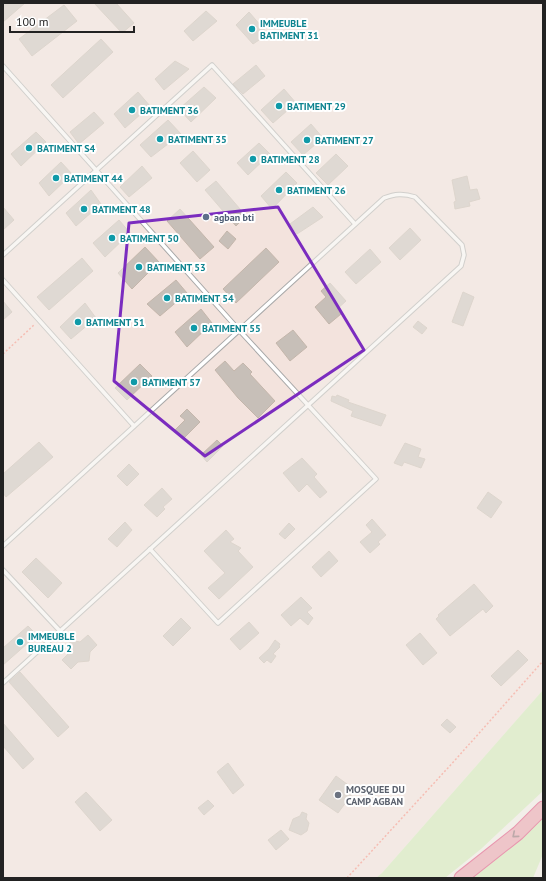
<svg xmlns="http://www.w3.org/2000/svg" width="546" height="881" viewBox="0 0 546 881" font-family="'PT Sans',sans-serif">
	<style>
		.military { fill: #f3e3dd }
		.grass { fill: #cdebb0 }
		.building { fill: #c7bfb8; stroke: #c4b6ab }
		.lines { fill: none; stroke-linecap: round; stroke-linejoin: round }
		.service-casing { stroke: #a9a9a9; stroke-width: 5.5 }
		.motorway-casing { stroke: #dc2a67; stroke-width: 15 }
		.path { stroke: #fa8072; stroke-width: 1.5; stroke-dasharray: 2 2; stroke-linecap: butt }
		.service { stroke: #fff; stroke-width: 3.5 }
		.motorway { stroke: #e892a2; stroke-width: 13 }
		.oneway { stroke: #7b545c }
		.marked { fill: none; stroke: #7b2cbf; stroke-width: 3; stroke-linejoin: round }
		.culture-dot { fill: #0f9aa8; stroke: #fff; stroke-width: 1.5 }
		.service-dot { fill: #5c6f8a; stroke: #fff; stroke-width: 1.5 }
		.worship-dot { fill: #6b7280; stroke: #fff; stroke-width: 1.5 }
		.labels { text-anchor: middle; dominant-baseline: central; stroke-width: 4; stroke-linejoin: round; paint-order: stroke }
		.culture-label { font-size: 10px; font-weight: bold; fill: #0d838f; stroke: #fff; text-anchor: start }
		.service-label { font-size: 10px; font-weight: bold; fill: #4e5e75; stroke: #fff; text-anchor: start }
		.worship-label { font-size: 10px; font-weight: bold; fill: #5b616d; stroke: #fff; text-anchor: start }
	</style>
	<rect width="100%" height="100%" fill="#f2efe9"/>
	<polygon class="military" points="3,3 543,3 543,690 418,832 382,873 376,878 3,878"/>
	<g class="grass">
		<polygon points="543,690 543,791 481,849 445,878 376,878 382,873"/>
		<polygon points="543,813 543,854 533,878 471,878"/>
	</g>
	<g class="building">
		<polygon points="3,3 25,3 3,22"/>
		<polygon points="94,3 116,3 134,23 122,33"/>
		<polygon points="64,5 77,21 32,56 19,39"/>
		<polygon points="206,11 217,21 193,41 184,31"/>
		<polygon points="249,12 268,34 253,44 236,25"/>
		<polygon points="101,39 113,52 63,98 51,85"/>
		<polygon points="175,61 189,69 164,90 155,79"/>
		<polygon points="256,65 265,76 243,94 233,84"/>
		<polygon points="204,87 216,98 191,122 179,109"/>
		<polygon points="284,89 296,103 273,123 261,110"/>
		<polygon points="138,92 150,106 125,128 114,114"/>
		<polygon points="94,112 104,123 79,144 70,132"/>
		<polygon points="168,120 181,134 151,157 140,145"/>
		<polygon points="311,124 323,138 303,155 291,142"/>
		<polygon points="36,132 46,142 21,166 11,154"/>
		<polygon points="259,143 270,154 248,175 237,163"/>
		<polygon points="193,151 210,170 197,182 180,163"/>
		<polygon points="336,154 348,166 328,185 316,173"/>
		<polygon points="61,162 72,174 49,196 39,183"/>
		<polygon points="142,166 152,178 129,197 120,187"/>
		<polygon points="286,172 297,183 272,209 261,196"/>
		<polygon points="467,176 470,190 477,189 480,199 469,202 470,206 455,209 454,202 456,201 452,180"/>
		<polygon points="216,181 246,216 236,226 205,190"/>
		<polygon points="91,190 101,204 76,226 66,213"/>
		<polygon points="3,207 14,220 3,230"/>
		<polygon points="313,207 323,217 297,234 290,224"/>
		<polygon points="180,209 214,247 200,259 167,221"/>
		<polygon points="119,220 130,233 105,257 93,243"/>
		<polygon points="410,228 421,240 400,260 389,248"/>
		<polygon points="227,231 236,239 228,249 219,241"/>
		<polygon points="145,247 159,262 132,289 118,273"/>
		<polygon points="266,248 279,262 236,303 223,289"/>
		<polygon points="370,249 381,262 356,284 345,272"/>
		<polygon points="82,258 93,271 49,310 37,297"/>
		<polygon points="176,280 187,293 160,316 147,304"/>
		<polygon points="330,283 346,301 337,309 341,314 329,324 315,307 326,297 321,291"/>
		<polygon points="463,292 474,297 463,326 452,322"/>
		<polygon points="3,301 12,312 3,320"/>
		<polygon points="85,303 96,318 71,339 60,327"/>
		<polygon points="201,309 212,323 187,347 175,332"/>
		<polygon points="418,321 427,328 422,334 413,327"/>
		<polygon points="293,330 307,347 290,361 276,343"/>
		<polygon points="225,361 234,371 243,363 252,372 250,374 275,401 258,418 238,398 215,370"/>
		<polygon points="140,364 152,376 127,400 115,388"/>
		<polygon points="337,395 349,400 348,402 386,415 381,426 351,416 353,411 331,401 332,396 336,397"/>
		<polygon points="187,409 200,422 183,439 175,430 185,420 180,416"/>
		<polygon points="217,440 223,446 207,462 201,455"/>
		<polygon points="39,442 53,457 6,497 3,493 3,474"/>
		<polygon points="405,443 421,449 418,457 425,459 421,468 404,462 402,466 394,463"/>
		<polygon points="302,458 317,474 314,477 327,492 320,498 307,484 299,492 283,473"/>
		<polygon points="129,464 139,474 127,486 117,476"/>
		<polygon points="162,488 172,499 163,507 165,509 157,517 144,505"/>
		<polygon points="488,492 502,502 491,518 477,508"/>
		<polygon points="372,519 386,535 378,542 380,544 370,553 360,542 372,532 366,525"/>
		<polygon points="125,522 132,530 117,547 108,539"/>
		<polygon points="289,523 295,529 285,539 279,534"/>
		<polygon points="226,530 234,539 230,542 241,548 238,551 253,567 219,599 208,588 225,573 204,551"/>
		<polygon points="329,551 338,561 321,577 312,567"/>
		<polygon points="36,558 62,583 48,598 22,572"/>
		<polygon points="474,584 493,606 486,613 483,609 450,636 436,619 439,616 438,615"/>
		<polygon points="301,597 312,608 307,612 313,618 308,625 300,618 291,626 281,615"/>
		<polygon points="181,618 191,628 173,646 163,636"/>
		<polygon points="249,622 259,633 240,650 230,639"/>
		<polygon points="28,626 37,635 3,665 3,648"/>
		<polygon points="420,633 437,653 423,665 406,645"/>
		<polygon points="88,635 97,645 90,652 89,661 78,662 71,669 62,660 70,652 70,640 80,642"/>
		<polygon points="275,640 280,644 279,646 280,647 273,654 276,656 271,663 267,660 264,663 259,658 269,649"/>
		<polygon points="518,650 528,660 501,686 491,676"/>
		<polygon points="20,672 69,727 58,737 9,682"/>
		<polygon points="447,719 456,727 450,733 441,725"/>
		<polygon points="3,723 34,759 23,769 3,746"/>
		<polygon points="228,763 244,785 233,794 217,772"/>
		<polygon points="336,776 355,790 338,813 319,800"/>
		<polygon points="86,792 112,820 100,831 75,802"/>
		<polygon points="208,800 214,806 204,815 198,808"/>
		<polygon points="302,812 307,814 306,819 309,823 307,831 301,835 289,830 293,819 300,816"/>
		<polygon points="281,830 289,839 276,850 268,840"/>
	</g>
	<g class="lines">
		<defs>
			<g id="service">
				<polyline points="3,66 239,330 376,479 218,623 150,549"/>
				<polyline points="3,255 212,65 355,224"/>
				<polyline points="3,280 134,426"/>
				<path d="M3 546 384 198C395 194 403 193 415 197L462 245 464 255 461 266 3 683"/>
				<polyline points="3,570 60,631"/>
			</g>
			<polyline id="motorway" points="461,878 518,833 543,808"/>
		</defs>
		<use href="#service" class="service-casing"/>
		<use href="#motorway" class="motorway-casing"/>
		<g class="path">
			<polyline points="3,354 35,324"/>
			<polyline points="347,878 457,758 543,661"/>
		</g>
		<use href="#service" class="service"/>
		<use href="#motorway" class="motorway"/>
	</g>
	<defs><path id="oneway-chevron" d="M-2-3.5L2.5 0L-2 3.5" fill="none" stroke-width="1.6" stroke-linecap="round" stroke-linejoin="round"/></defs>
	<use class="oneway" href="#oneway-chevron" transform="translate(515 835) rotate(140)"/>
	<path d="M0 0H546V881H0ZM278 207 364 350 205 456 114 381 129 223Z" fill="#f2efe9" fill-opacity=".55" fill-rule="evenodd"/>
	<path class="marked" d="M278 207 364 350 205 456 114 381 129 223Z"/>
	<g class="culture-dot">
		<circle cx="252" cy="29" r="4"/>
		<circle cx="279" cy="106" r="4"/>
		<circle cx="132" cy="110" r="4"/>
		<circle cx="160" cy="139" r="4"/>
		<circle cx="307" cy="140" r="4"/>
		<circle cx="29" cy="148" r="4"/>
		<circle cx="253" cy="159" r="4"/>
		<circle cx="56" cy="178" r="4"/>
		<circle cx="279" cy="190" r="4"/>
		<circle cx="84" cy="209" r="4"/>
		<circle cx="112" cy="238" r="4"/>
		<circle cx="139" cy="267" r="4"/>
		<circle cx="167" cy="298" r="4"/>
		<circle cx="78" cy="322" r="4"/>
		<circle cx="194" cy="328" r="4"/>
		<circle cx="134" cy="382" r="4"/>
		<circle cx="20" cy="642" r="4"/>
	</g>
	<circle class="service-dot" cx="206" cy="217" r="4"/>
	<circle class="worship-dot" cx="338" cy="795" r="4"/>
	<g class="labels">
		<g class="culture-label">
			<text x="260" y="23">IMMEUBLE<tspan x="260" dy="12">BATIMENT 31</tspan></text>
			<text x="287" y="106">BATIMENT 29</text>
			<text x="140" y="110">BATIMENT 36</text>
			<text x="168" y="139">BATIMENT 35</text>
			<text x="315" y="140">BATIMENT 27</text>
			<text x="37" y="148">BATIMENT S4</text>
			<text x="261" y="159">BATIMENT 28</text>
			<text x="64" y="178">BATIMENT 44</text>
			<text x="287" y="190">BATIMENT 26</text>
			<text x="92" y="209">BATIMENT 48</text>
			<text x="120" y="238">BATIMENT 50</text>
			<text x="147" y="267">BATIMENT 53</text>
			<text x="175" y="298">BATIMENT 54</text>
			<text x="86" y="322">BATIMENT 51</text>
			<text x="202" y="328">BATIMENT 55</text>
			<text x="142" y="382">BATIMENT 57</text>
			<text x="28" y="636">IMMEUBLE<tspan x="28" dy="12">BUREAU 2</tspan></text>
		</g>
		<g class="service-label">
			<text x="214" y="217">agban bti</text>
		</g>
		<g class="worship-label">
			<text x="346" y="789">MOSQUEE DU<tspan x="346" dy="12">CAMP AGBAN</tspan></text>
		</g>
	</g>
	<rect width="546" height="881" fill="none" stroke="#222222" stroke-width="8"/>
	<path d="M10 26v6h124v-6" fill="none" stroke="#222222" stroke-width="2"/>
	<text x="16" y="26" font-size="12" fill="#222222" stroke="#ffffff" stroke-width="3" paint-order="stroke">100 m</text>
</svg>
